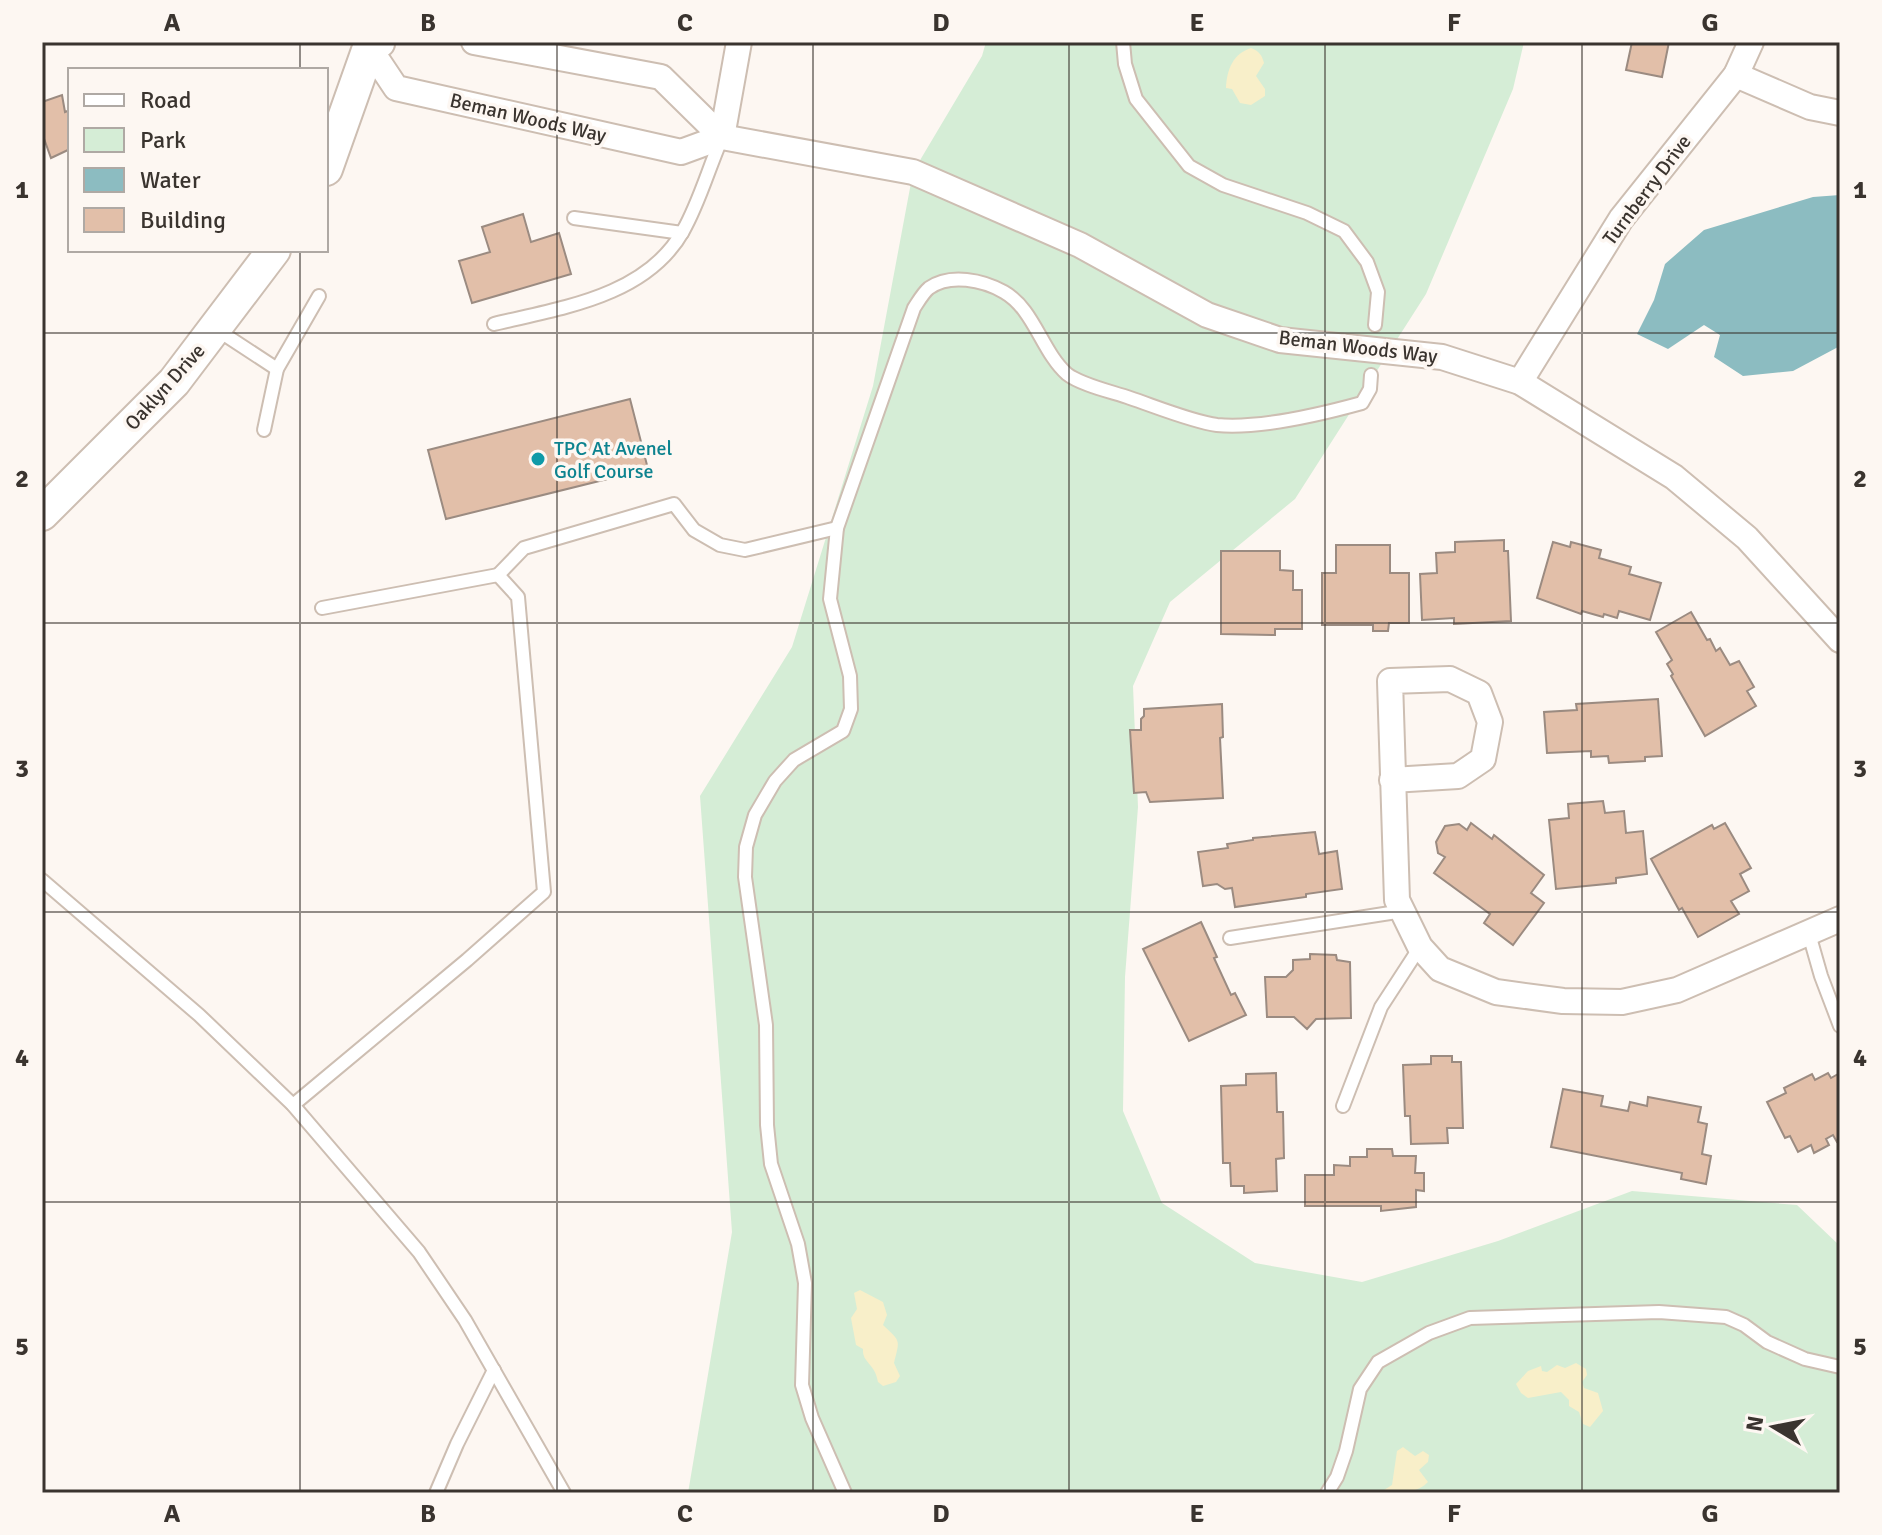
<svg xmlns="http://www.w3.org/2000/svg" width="1882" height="1535" viewBox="0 0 1882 1535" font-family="Signika,sans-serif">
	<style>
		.green { fill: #d5edd6 }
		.sand { fill: #f8efc9 }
		.water { fill: #8cbcc1 }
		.building { fill: #e2bfa9; stroke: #9b8b81; stroke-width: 2 }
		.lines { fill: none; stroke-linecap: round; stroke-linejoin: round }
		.service-casing { stroke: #cdbeb2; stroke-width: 16 }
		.minor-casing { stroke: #cdbeb2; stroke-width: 28 }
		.tertiary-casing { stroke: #cdbeb2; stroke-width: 36 }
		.service { stroke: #fff; stroke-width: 12 }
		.minor { stroke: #fff; stroke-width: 24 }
		.tertiary { stroke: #fff; stroke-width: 32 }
		.grid { fill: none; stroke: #3a342f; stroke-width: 2; stroke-opacity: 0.55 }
		.culture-dot { fill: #0f9aa8; stroke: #fdf7f2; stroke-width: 3 }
		.labels { text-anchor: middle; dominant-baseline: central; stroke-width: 7; stroke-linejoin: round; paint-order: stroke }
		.street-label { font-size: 20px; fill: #3a342f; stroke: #fdf7f2 }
		.culture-label { font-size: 20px; fill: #0d838f; stroke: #fdf7f2; text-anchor: start }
		.neatline { fill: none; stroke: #3a342f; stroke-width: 3 }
		.grid-label { font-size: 26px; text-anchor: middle; font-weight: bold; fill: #3a342f }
	</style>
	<rect width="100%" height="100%" fill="#fdf7f2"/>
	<polygon class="green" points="986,42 1524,42 1513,89 1426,294 1295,499 1170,602 1133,686 1138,807 1125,977 1123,1111 1162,1203 1255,1263 1362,1282 1498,1241 1632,1191 1797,1205 1840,1246 1840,1493 688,1493 732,1232 700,796 792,647 873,386 913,172 982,56"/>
	<g class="sand">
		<path d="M1251 48C1259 51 1262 55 1264 63L1256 76 1265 89V96L1251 105 1240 103 1232 89 1226 88C1227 69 1233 54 1251 48Z"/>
		<path d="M860 1290 883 1302 887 1315 883 1325C901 1342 900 1339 894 1363L900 1376 896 1382 883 1386 878 1382C875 1363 862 1363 863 1349L856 1345 851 1318 857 1309 854 1293Z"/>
		<polygon points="1576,1363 1586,1369 1587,1375 1582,1382 1584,1388 1598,1393 1603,1411 1590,1427 1583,1424 1579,1412 1569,1406 1569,1400 1561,1392 1528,1398 1521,1393 1516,1384 1528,1371 1541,1366 1542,1371 1547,1372 1557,1365 1565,1368"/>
		<path d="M1403 1447 1415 1456 1423 1451 1429 1455 1428 1462 1419 1470 1428 1482C1417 1494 1398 1493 1383 1493L1384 1490 1392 1485 1397 1451Z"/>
	</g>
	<polygon class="water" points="1840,195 1840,346 1793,371 1743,376 1714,357 1720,335 1704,325 1668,349 1637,334 1654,300 1665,264 1704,230 1813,197"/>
	<g class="building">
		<polygon points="1632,42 1669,42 1662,77 1626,70"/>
		<polygon points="62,95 65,112 70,110 70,149 51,158 42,133 42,102"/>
		<polygon points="523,214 531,242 559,233 571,274 472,303 459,261 490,252 482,227"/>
		<polygon points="630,399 648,469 446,519 428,450"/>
		<polygon points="1504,540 1504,551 1508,551 1511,621 1454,624 1454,618 1422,620 1420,574 1437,573 1436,553 1455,552 1455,542"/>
		<polygon points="1553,542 1570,547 1571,542 1601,550 1599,558 1631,567 1629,574 1661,583 1650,620 1619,611 1617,618 1604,614 1603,617 1582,611 1581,614 1537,598"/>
		<polygon points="1336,545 1390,545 1390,573 1409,573 1409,623 1389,623 1388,631 1373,631 1373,625 1322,625 1322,573 1336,573"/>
		<polygon points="1221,551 1280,551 1280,570 1293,571 1293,590 1302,590 1302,629 1275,629 1275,635 1221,634"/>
		<polygon points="1691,612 1707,640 1710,639 1716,651 1720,648 1730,665 1739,661 1754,687 1747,691 1756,706 1705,736 1671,676 1673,674 1667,664 1672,660 1656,632"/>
		<polygon points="1658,699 1662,756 1645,757 1645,761 1609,763 1608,756 1591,757 1591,751 1547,753 1544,712 1577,710 1576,704"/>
		<polygon points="1222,704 1223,737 1220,738 1223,798 1150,802 1146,792 1134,793 1130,730 1141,730 1141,719 1144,716 1144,709"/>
		<polygon points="1603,801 1605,813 1624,811 1626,833 1643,831 1647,874 1616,878 1616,883 1556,889 1549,820 1569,818 1568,804"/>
		<polygon points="1471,823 1492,839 1494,835 1544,875 1531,893 1544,903 1513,945 1484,923 1490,914 1434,873 1445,857 1438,853 1436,842 1445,826 1459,824 1467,830"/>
		<polygon points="1725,823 1751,868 1740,874 1749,891 1731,901 1739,914 1698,937 1682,908 1679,910 1651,859 1712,825 1714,829"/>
		<polygon points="1315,832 1319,854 1337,851 1342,889 1306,894 1306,897 1235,907 1232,888 1225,889 1217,884 1203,886 1198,852 1228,848 1227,844 1253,840 1253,838"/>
		<polygon points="1201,922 1217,957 1214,958 1231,995 1235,993 1246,1015 1189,1041 1143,949"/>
		<polygon points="1310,954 1336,955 1337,960 1350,962 1351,1018 1316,1019 1307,1029 1294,1017 1267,1017 1265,977 1286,977 1293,970 1293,960 1310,959"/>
		<polygon points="1431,1056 1452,1056 1452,1062 1461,1062 1463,1128 1447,1128 1448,1143 1411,1144 1410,1116 1405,1116 1403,1065 1431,1064"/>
		<polygon points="1276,1073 1277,1112 1283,1112 1284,1158 1276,1159 1277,1191 1244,1193 1244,1186 1231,1186 1230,1163 1223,1163 1221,1086 1246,1085 1246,1074"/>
		<polygon points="1828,1073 1831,1078 1840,1073 1840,1141 1837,1142 1833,1135 1826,1139 1829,1145 1814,1153 1811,1145 1798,1152 1790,1136 1785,1138 1767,1102 1786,1093 1784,1088 1812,1074 1815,1080"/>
		<polygon points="1563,1089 1603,1096 1601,1106 1628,1111 1630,1102 1647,1106 1648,1097 1701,1107 1698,1122 1707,1124 1702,1154 1711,1156 1706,1184 1681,1179 1682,1173 1551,1147"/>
		<polygon points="1367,1149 1392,1149 1393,1156 1416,1156 1415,1173 1424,1173 1424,1191 1416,1190 1416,1207 1381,1211 1381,1206 1305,1206 1305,1175 1334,1175 1334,1165 1350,1166 1350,1157 1367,1157"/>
	</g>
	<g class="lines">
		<defs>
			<g id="service">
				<polyline points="1123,42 1125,64 1136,99 1189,166 1223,185 1307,213 1344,231 1367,262 1378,292 1375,325"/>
				<polyline points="574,218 682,233"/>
				<path d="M494 324C560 308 646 297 683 231 699 203 708 170 721 140"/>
				<polyline points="216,329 277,369"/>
				<polyline points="264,430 277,369 319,296"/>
				<polyline points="498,575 524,548 674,504 694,530 720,545 745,550 837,528"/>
				<polyline points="42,880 199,1015 293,1105 419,1252 465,1320 564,1493"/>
				<polyline points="1809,934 1821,976 1840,1026"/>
				<polyline points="1230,938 1403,911"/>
				<polyline points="293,1105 467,960 544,892 518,597 498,575 322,608"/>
				<polyline points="1343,1106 1381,1007 1420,947"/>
				<polyline points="436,1493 457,1444 494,1370"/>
				<path d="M845 1493 812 1418 802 1385 805 1283 798 1244 771 1164 767 1125 766 1025 745 877 746 847 755 815 775 781 794 760 843 731 851 709 850 676 830 599 837 528 914 308C918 302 923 293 929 288 950 273 983 280 1004 292 1034 309 1042 352 1067 374 1081 385 1113 392 1130 398 1154 406 1193 422 1217 425 1259 429 1322 414 1362 403L1370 389 1371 375"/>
				<polyline points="1327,1493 1337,1477 1346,1451 1360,1389 1378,1362 1429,1333 1470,1318 1659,1312 1726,1317 1744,1325 1767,1342 1805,1359 1840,1367"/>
			</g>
			<g id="minor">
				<polyline points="474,42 661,77 722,137"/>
				<polyline points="382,44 370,49 396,88 681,152 722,137 913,172 1080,245 1207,315 1280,340 1442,357 1520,382 1674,477 1747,538 1840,640"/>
				<polyline points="1736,75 1810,107 1840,113"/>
				<polyline points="722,137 739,42"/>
				<polyline points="1520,382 1621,219 1736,75 1751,42"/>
				<polyline points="1392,780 1458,776 1483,759 1490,722 1479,693 1450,679 1390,681 1397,900 1420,947 1440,969 1496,992 1563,1001 1622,1002 1677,990 1840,919"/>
			</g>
			<g id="tertiary">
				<polyline points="326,169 371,42"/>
				<polyline points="42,514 174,382 274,250"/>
			</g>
		</defs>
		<use href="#service" class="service-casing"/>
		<use href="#minor" class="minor-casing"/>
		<use href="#tertiary" class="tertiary-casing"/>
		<use href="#service" class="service"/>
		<use href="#minor" class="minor"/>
		<use href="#tertiary" class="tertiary"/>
	</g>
	<path class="grid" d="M300 42V70M557 42V1493M813 42V1493M1069 42V1493M1325 42V1493M1582 42V1493M300 250V1493M42 333H1840M42 623H1840M42 912H1840M42 1202H1840"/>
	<circle class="culture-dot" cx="538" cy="459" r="8"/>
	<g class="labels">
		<g class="street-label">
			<text transform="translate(528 118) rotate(13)">Beman Woods Way</text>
			<text transform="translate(1647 190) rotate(-53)">Turnberry Drive</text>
			<text transform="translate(1358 347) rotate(7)">Beman Woods Way</text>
			<text transform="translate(165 387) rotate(-48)">Oaklyn Drive</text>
		</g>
		<g class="culture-label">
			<text x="554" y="448">TPC At Avenel<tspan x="554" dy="23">Golf Course</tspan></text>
		</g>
	</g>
	<rect width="1882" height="1535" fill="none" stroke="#fdf7f2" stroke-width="88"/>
	<rect x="68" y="68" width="260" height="184" fill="#fdf7f2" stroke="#afa9a4" stroke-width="2"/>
	<rect x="84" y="94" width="40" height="12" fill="#ffffff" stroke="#afa9a4" stroke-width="2"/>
	<text x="140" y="108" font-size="24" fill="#3a342f">Road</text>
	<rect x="84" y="128" width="40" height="24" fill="#d5edd6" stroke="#afa9a4" stroke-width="2"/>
	<text x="140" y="148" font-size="24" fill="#3a342f">Park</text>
	<rect x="84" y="168" width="40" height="24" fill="#8cbcc1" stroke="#afa9a4" stroke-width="2"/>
	<text x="140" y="188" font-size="24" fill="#3a342f">Water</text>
	<rect x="84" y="208" width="40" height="24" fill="#e2bfa9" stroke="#afa9a4" stroke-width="2"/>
	<text x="140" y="228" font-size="24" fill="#3a342f">Building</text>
	<g transform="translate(1774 1427) rotate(280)" stroke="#fdf7f2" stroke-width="6" paint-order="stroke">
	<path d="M0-6L14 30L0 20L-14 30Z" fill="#3a342f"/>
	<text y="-12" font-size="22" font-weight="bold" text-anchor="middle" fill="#3a342f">N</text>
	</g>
	<rect x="44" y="44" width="1794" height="1447" class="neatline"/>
	<g class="grid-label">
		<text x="172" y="31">A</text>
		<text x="428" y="31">B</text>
		<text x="685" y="31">C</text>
		<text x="941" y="31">D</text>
		<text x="1197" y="31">E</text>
		<text x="1454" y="31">F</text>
		<text x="1710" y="31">G</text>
		<text x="22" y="198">1</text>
		<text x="1860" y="198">1</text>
		<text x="22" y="487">2</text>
		<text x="1860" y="487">2</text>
		<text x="22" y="777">3</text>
		<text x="1860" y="777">3</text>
		<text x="22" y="1066">4</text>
		<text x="1860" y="1066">4</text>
		<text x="22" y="1355">5</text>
		<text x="1860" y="1355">5</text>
		<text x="172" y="1522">A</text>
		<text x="428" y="1522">B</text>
		<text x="685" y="1522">C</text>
		<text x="941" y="1522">D</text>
		<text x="1197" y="1522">E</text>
		<text x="1454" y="1522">F</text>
		<text x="1710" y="1522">G</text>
	</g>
</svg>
